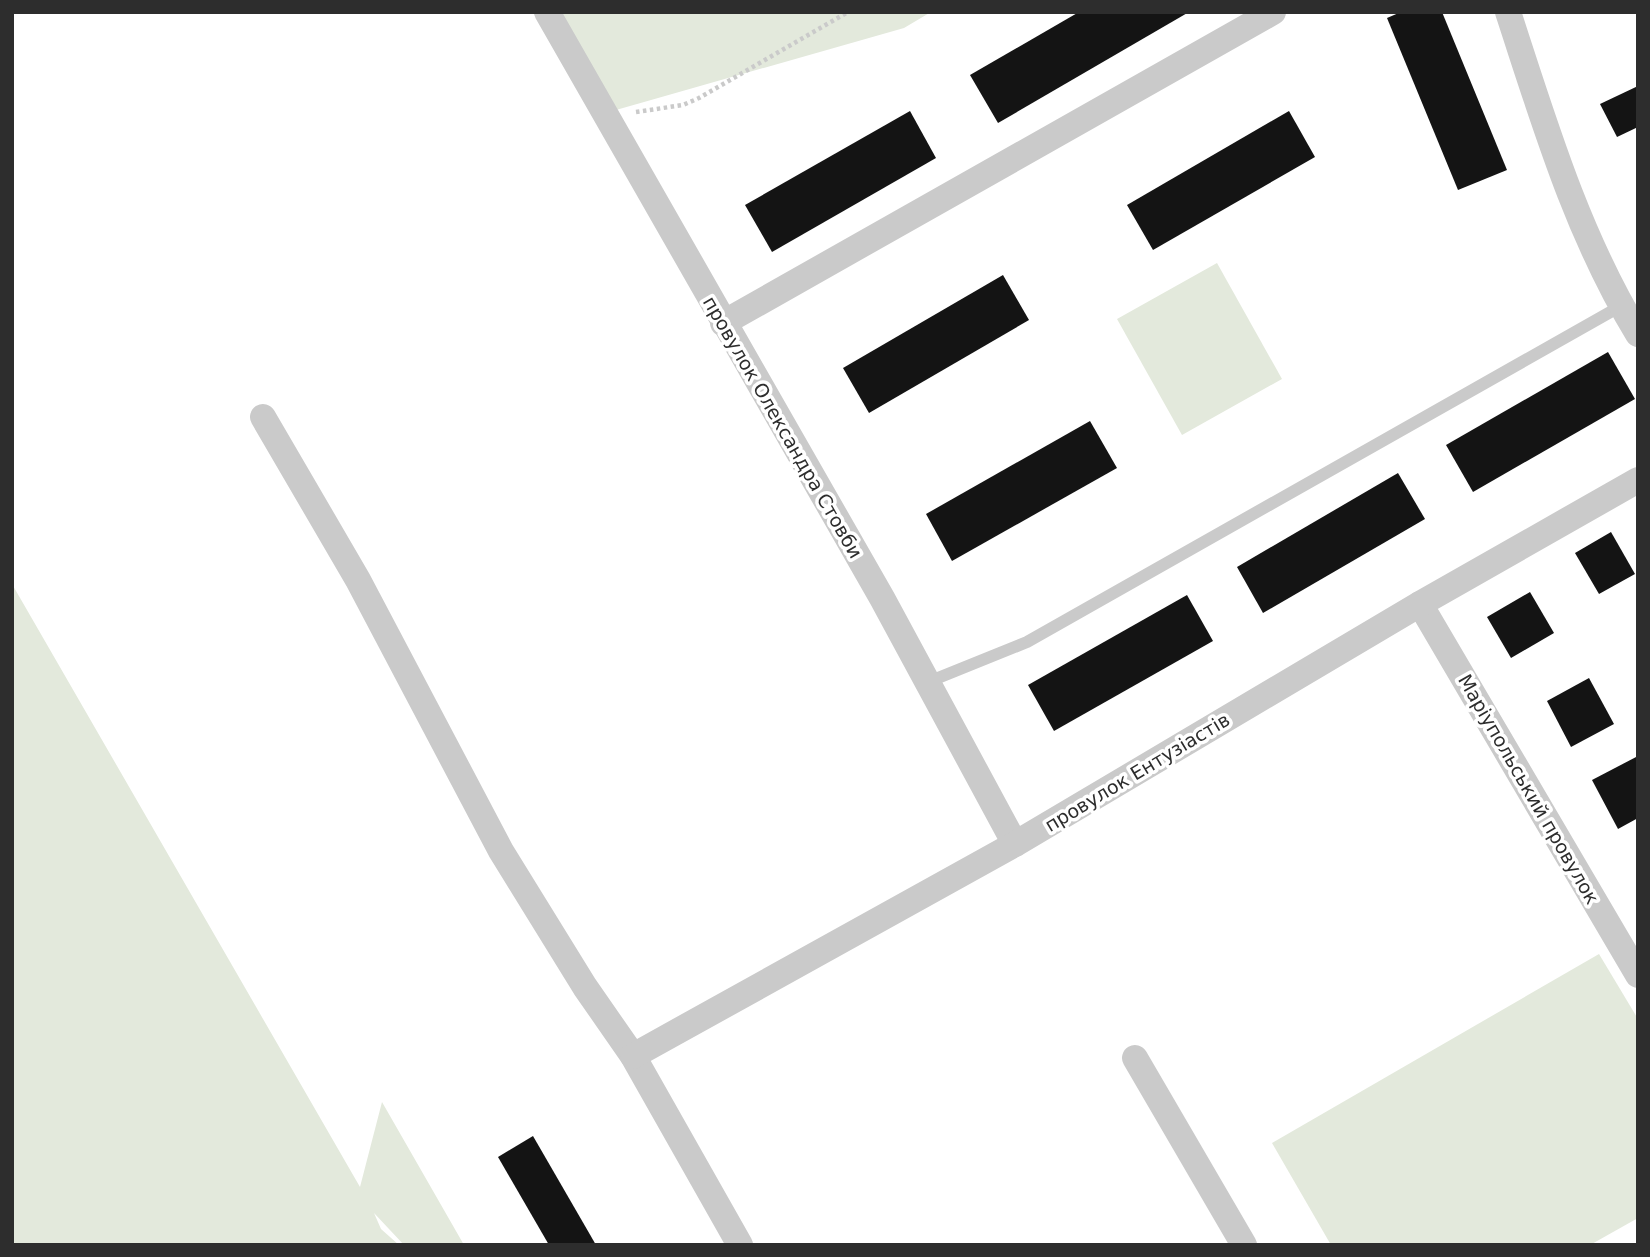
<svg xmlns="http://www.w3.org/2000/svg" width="1650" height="1257" viewBox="0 0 1650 1257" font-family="'DejaVu Sans',sans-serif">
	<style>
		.green { fill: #e3e9dc }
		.building { fill: #141414 }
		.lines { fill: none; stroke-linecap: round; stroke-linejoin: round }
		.path { stroke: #cacaca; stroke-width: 4.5; stroke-dasharray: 3.5 3.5; stroke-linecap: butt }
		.lane { stroke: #cacaca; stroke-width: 12 }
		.street { stroke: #cacaca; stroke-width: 26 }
		.labels { text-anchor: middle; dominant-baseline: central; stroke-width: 7; stroke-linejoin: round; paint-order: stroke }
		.street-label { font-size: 19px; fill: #2d2d2d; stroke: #fff }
	</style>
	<rect width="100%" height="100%" fill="#fff"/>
	<g class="green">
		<polygon points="533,12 931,12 904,28 595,116"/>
		<polygon points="1217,263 1282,379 1182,435 1117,319"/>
		<polygon points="12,584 360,1187 382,1102 464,1245 404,1245 374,1213 381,1229 399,1245 12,1245"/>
		<polygon points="1599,954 1638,1019 1638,1218 1590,1245 1331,1245 1272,1143"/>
	</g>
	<g class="building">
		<polygon points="1079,12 1189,12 998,123 970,75"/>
		<polygon points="1401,12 1442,12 1507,170 1458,190 1387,18"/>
		<polygon points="1638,86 1638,127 1617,137 1600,104"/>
		<polygon points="910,111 936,158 772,252 745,205"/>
		<polygon points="1289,111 1315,157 1153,250 1127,205"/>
		<polygon points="1003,275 1029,320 869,413 843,368"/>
		<polygon points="1608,352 1635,399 1473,492 1446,445"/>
		<polygon points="1090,421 1117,468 952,561 926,514"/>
		<polygon points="1398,473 1425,519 1263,613 1237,567"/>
		<polygon points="1611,532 1635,574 1599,594 1575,553"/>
		<polygon points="1530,592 1554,633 1511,658 1487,617"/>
		<polygon points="1187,595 1213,641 1054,731 1028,685"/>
		<polygon points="1589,678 1614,724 1571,747 1547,701"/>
		<polygon points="1638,756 1638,818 1618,829 1592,780"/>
		<polygon points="533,1136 596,1245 549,1245 498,1157"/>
	</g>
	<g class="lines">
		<polyline class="path" points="636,112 683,105 699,98 848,12"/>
		<polyline class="lane" points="928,682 1027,642 1621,306"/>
		<g class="street">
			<polyline points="547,12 882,598 1015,844"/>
			<path d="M1508 12C1544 122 1577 234 1638 334"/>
			<polyline points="723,323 1273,12"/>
			<polyline points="263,417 358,580 501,851 585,987 633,1056 740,1245"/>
			<polyline points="1420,604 1638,975"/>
			<polyline points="633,1056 1015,844 1420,604 1638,480"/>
			<polyline points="1135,1058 1244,1245"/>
		</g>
	</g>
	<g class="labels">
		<g class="street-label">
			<text transform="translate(783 427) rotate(60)">провулок Олександра Стовби</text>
			<text transform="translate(1137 772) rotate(-31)">провулок Ентузіастів</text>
			<text transform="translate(1529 789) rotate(60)">Маріупольський провулок</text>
		</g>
	</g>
	<rect width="1650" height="1257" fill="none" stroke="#2d2d2d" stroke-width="28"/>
</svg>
